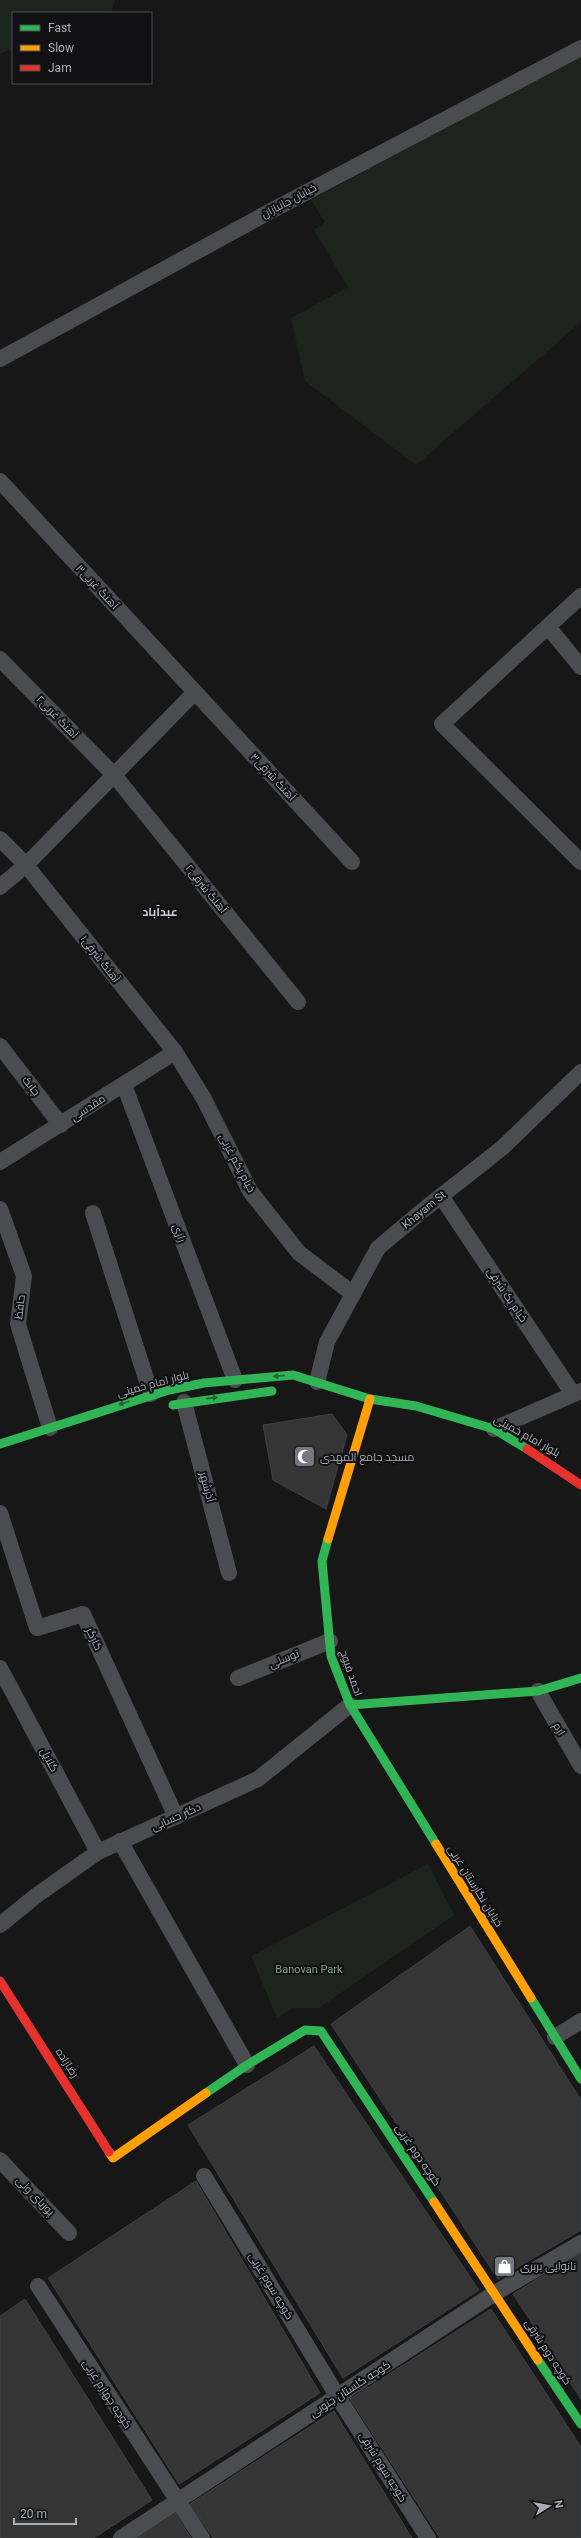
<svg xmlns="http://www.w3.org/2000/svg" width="581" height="2538" viewBox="0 0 581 2538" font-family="Roboto,Cairo,sans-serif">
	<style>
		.green { fill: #1d241e }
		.building { fill: #353536; stroke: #3f4043 }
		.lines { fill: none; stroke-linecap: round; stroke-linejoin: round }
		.street { stroke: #4b4c50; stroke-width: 16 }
		.fast { stroke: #30b455; stroke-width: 9 }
		.slow { stroke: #ff9f0a; stroke-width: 9 }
		.jam { stroke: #e5322d; stroke-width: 9 }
		.oneway { fill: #206234 }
		.labels { text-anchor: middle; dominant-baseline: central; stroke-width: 4; stroke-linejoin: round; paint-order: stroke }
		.street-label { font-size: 11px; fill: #a8adb8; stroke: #111113 }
		.poi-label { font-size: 11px; fill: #a8adb8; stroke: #111113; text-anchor: start }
		.park-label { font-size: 11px; fill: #7fa381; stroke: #111113 }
		.neighbourhood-label { font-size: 12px; font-weight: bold; fill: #c9ccd4; stroke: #111113 }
	</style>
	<rect width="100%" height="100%" fill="#171717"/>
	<g class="green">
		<polygon points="0,0 115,0 111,13 13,13 13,52 8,50 0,54"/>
		<polygon points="581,55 581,322 416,465 305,381 291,318 348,287 314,230 325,222 311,200"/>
		<polygon points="428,1864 454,1915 319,2008 293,2008 277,2018 251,1956"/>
	</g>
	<g class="building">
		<polygon points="332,1414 347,1435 326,1509 273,1480 263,1425"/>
		<polygon points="470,1926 581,2100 581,2230 498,2279 331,2024"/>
		<polygon points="314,2046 479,2290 343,2378 188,2125"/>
		<polygon points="196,2181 320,2393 179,2484 48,2278"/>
		<polygon points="581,2252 581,2399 513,2294"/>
		<polygon points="25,2299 152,2500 94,2538 0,2538 0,2316"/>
		<polygon points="491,2309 581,2447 581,2538 440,2538 350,2399"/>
		<polygon points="334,2411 412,2538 213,2538 190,2504"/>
		<polygon points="174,2511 191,2538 136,2538"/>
	</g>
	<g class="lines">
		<g class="street">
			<polyline points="0,359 267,213 581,48"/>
			<polyline points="0,481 352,862"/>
			<polyline points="581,596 442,724 581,862"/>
			<polyline points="548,627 581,667"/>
			<polyline points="0,659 114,775 298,1002"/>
			<polyline points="0,839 26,865 175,1052 204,1099 250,1191 299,1253 352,1293"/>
			<polyline points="0,887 26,865 195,692"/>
			<polyline points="0,1046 61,1125"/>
			<polyline points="124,1085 235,1380"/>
			<polyline points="0,1162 175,1052"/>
			<polyline points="441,1196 573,1394"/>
			<polyline points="0,1209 24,1276 18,1324 50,1428"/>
			<polyline points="93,1213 151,1394"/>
			<polyline points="317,1382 327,1342 378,1248 422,1211 502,1148 581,1072"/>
			<polyline points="184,1402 229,1573"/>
			<polyline points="494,1429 581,1391"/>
			<polyline points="0,1513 37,1628 83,1614 176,1817"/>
			<polyline points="0,1668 98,1852"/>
			<polyline points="238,1678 330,1641"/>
			<polyline points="538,1691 581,1766"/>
			<polyline points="120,1841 247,2065"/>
			<polyline points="0,1925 37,1895 98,1852 258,1779 350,1705"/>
			<polyline points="555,2037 581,2021"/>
			<polyline points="0,2160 69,2233"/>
			<polyline points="204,2176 338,2397 428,2538"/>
			<polyline points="38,2286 202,2538"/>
			<polyline points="121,2538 495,2293 581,2243"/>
		</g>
		<g class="fast">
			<polyline points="173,1405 272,1391"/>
			<polyline points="0,1444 169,1390 204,1383 293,1375 370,1399 416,1406 494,1429 527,1449"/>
			<polyline points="328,1539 322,1561 331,1656 350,1705 436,1844"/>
			<polyline points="350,1705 538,1691 581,1678"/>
			<polyline points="531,1998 581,2079"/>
			<polyline points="206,2093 247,2065 305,2030 321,2031 434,2202"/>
			<polyline points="538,2360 581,2424"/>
		</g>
		<g class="slow">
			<polyline points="328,1539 370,1399"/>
			<polyline points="436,1844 531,1998"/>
			<polyline points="109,2152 113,2158 206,2093"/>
			<polyline points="434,2202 538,2360"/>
		</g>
		<g class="jam">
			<polyline points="527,1449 581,1485"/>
			<polyline points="0,1981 109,2152"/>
		</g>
	</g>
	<defs><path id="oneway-solid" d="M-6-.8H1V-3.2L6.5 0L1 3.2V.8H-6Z"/></defs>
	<g class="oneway">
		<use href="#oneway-solid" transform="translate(279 1376) rotate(175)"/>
		<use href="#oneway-solid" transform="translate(212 1398) rotate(-6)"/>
		<use href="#oneway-solid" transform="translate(124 1403) rotate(162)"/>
	</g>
	<defs>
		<symbol id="mosque-square" viewBox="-11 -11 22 22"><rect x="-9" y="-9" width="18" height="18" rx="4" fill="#757880" stroke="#111113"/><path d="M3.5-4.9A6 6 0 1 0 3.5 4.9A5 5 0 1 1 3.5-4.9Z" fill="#fff"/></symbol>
		<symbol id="shop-square" viewBox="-11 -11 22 22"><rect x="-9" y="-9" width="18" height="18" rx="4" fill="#757880" stroke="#111113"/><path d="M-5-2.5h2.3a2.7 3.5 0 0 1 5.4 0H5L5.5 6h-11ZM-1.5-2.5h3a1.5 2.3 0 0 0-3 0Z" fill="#fff"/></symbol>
	</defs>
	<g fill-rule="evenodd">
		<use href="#mosque-square" x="292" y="1444" width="25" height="25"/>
		<use href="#shop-square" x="492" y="2254" width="25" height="25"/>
	</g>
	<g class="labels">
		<g class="street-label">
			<text transform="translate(289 201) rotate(-28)">خیابان جانبازان</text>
			<text transform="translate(97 587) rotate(47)">آهنگ غربی۳</text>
			<text transform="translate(57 717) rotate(46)">آهنگ غربی۲</text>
			<text transform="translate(273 777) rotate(47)">آهنگ شرقی۳</text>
			<text transform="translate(206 889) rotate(51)">آهنگ شرقی۲</text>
			<text transform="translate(100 959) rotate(52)">آهنگ شرقی۱</text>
			<text transform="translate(31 1086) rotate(52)">چابک</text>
			<text transform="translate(88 1108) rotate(-33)">مقدسی</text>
			<text transform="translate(237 1163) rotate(62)">خیام یکم غربی</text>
			<text transform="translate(424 1210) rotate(-39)">Khayam St</text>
			<text transform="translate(179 1233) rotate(70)">رازی</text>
			<text transform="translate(507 1295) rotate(56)">خیام یک شرقی</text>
			<text transform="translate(20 1307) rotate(-83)">حافظ</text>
			<text transform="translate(153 1384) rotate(-15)">بلوار امام خمینی</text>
			<text transform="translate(527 1436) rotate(29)">بلوار امام خمینی</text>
			<text transform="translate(207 1487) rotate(75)">آذرشهر</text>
			<text transform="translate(94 1639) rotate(65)">کارگر</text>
			<text transform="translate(284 1659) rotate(-22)">توسلی</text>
			<text transform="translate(351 1673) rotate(71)">احمد فیوج</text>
			<text transform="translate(559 1729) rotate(60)">ارم</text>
			<text transform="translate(49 1760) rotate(62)">گلایل</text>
			<text transform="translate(176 1817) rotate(-24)">دکتر حسابی</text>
			<text transform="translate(475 1886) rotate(58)">خیابان نگارستان غربی</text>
			<text transform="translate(67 2063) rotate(57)">رضازاده</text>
			<text transform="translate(418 2155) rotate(56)">کوچه دوم غربی</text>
			<text transform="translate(35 2196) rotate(46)">پوریای ولی</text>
			<text transform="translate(271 2286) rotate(59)">کوچه سوم غربی</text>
			<text transform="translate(548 2352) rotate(57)">کوچه دوم شرقی</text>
			<text transform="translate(350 2389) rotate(-33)">کوچه گلستان جنوبی</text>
			<text transform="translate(107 2394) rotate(57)">کوچه چهارم غربی</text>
			<text transform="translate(383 2467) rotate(58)">کوچه سوم شرقی</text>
		</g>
		<g class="poi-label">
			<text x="320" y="1457">مسجد جامع المهدی</text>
			<text x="520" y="2266">نانوایی بربری</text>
		</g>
		<g class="park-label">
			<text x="309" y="1969">Banovan Park</text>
		</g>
		<g class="neighbourhood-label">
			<text x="160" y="912">عبدآباد</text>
		</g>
	</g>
	<rect x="12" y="12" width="140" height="72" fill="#111113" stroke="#4d4f55"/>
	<rect x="20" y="25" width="20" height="6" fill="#30b455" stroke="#4d4f55"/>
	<text x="48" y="32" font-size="12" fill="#a8adb8">Fast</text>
	<rect x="20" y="45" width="20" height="6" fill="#ff9f0a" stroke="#4d4f55"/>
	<text x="48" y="52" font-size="12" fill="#a8adb8">Slow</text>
	<rect x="20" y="65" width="20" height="6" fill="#e5322d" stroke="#4d4f55"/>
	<text x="48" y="72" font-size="12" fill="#a8adb8">Jam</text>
	<g transform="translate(549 2506) rotate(79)" stroke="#111113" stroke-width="3" paint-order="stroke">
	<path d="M0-3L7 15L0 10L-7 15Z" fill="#a8adb8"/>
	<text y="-6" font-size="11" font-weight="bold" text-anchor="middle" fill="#a8adb8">N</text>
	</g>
	<path d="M14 2518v6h62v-6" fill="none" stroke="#a8adb8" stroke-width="2"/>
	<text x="20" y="2518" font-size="12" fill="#a8adb8" stroke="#111113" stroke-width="3" paint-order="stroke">20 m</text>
</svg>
